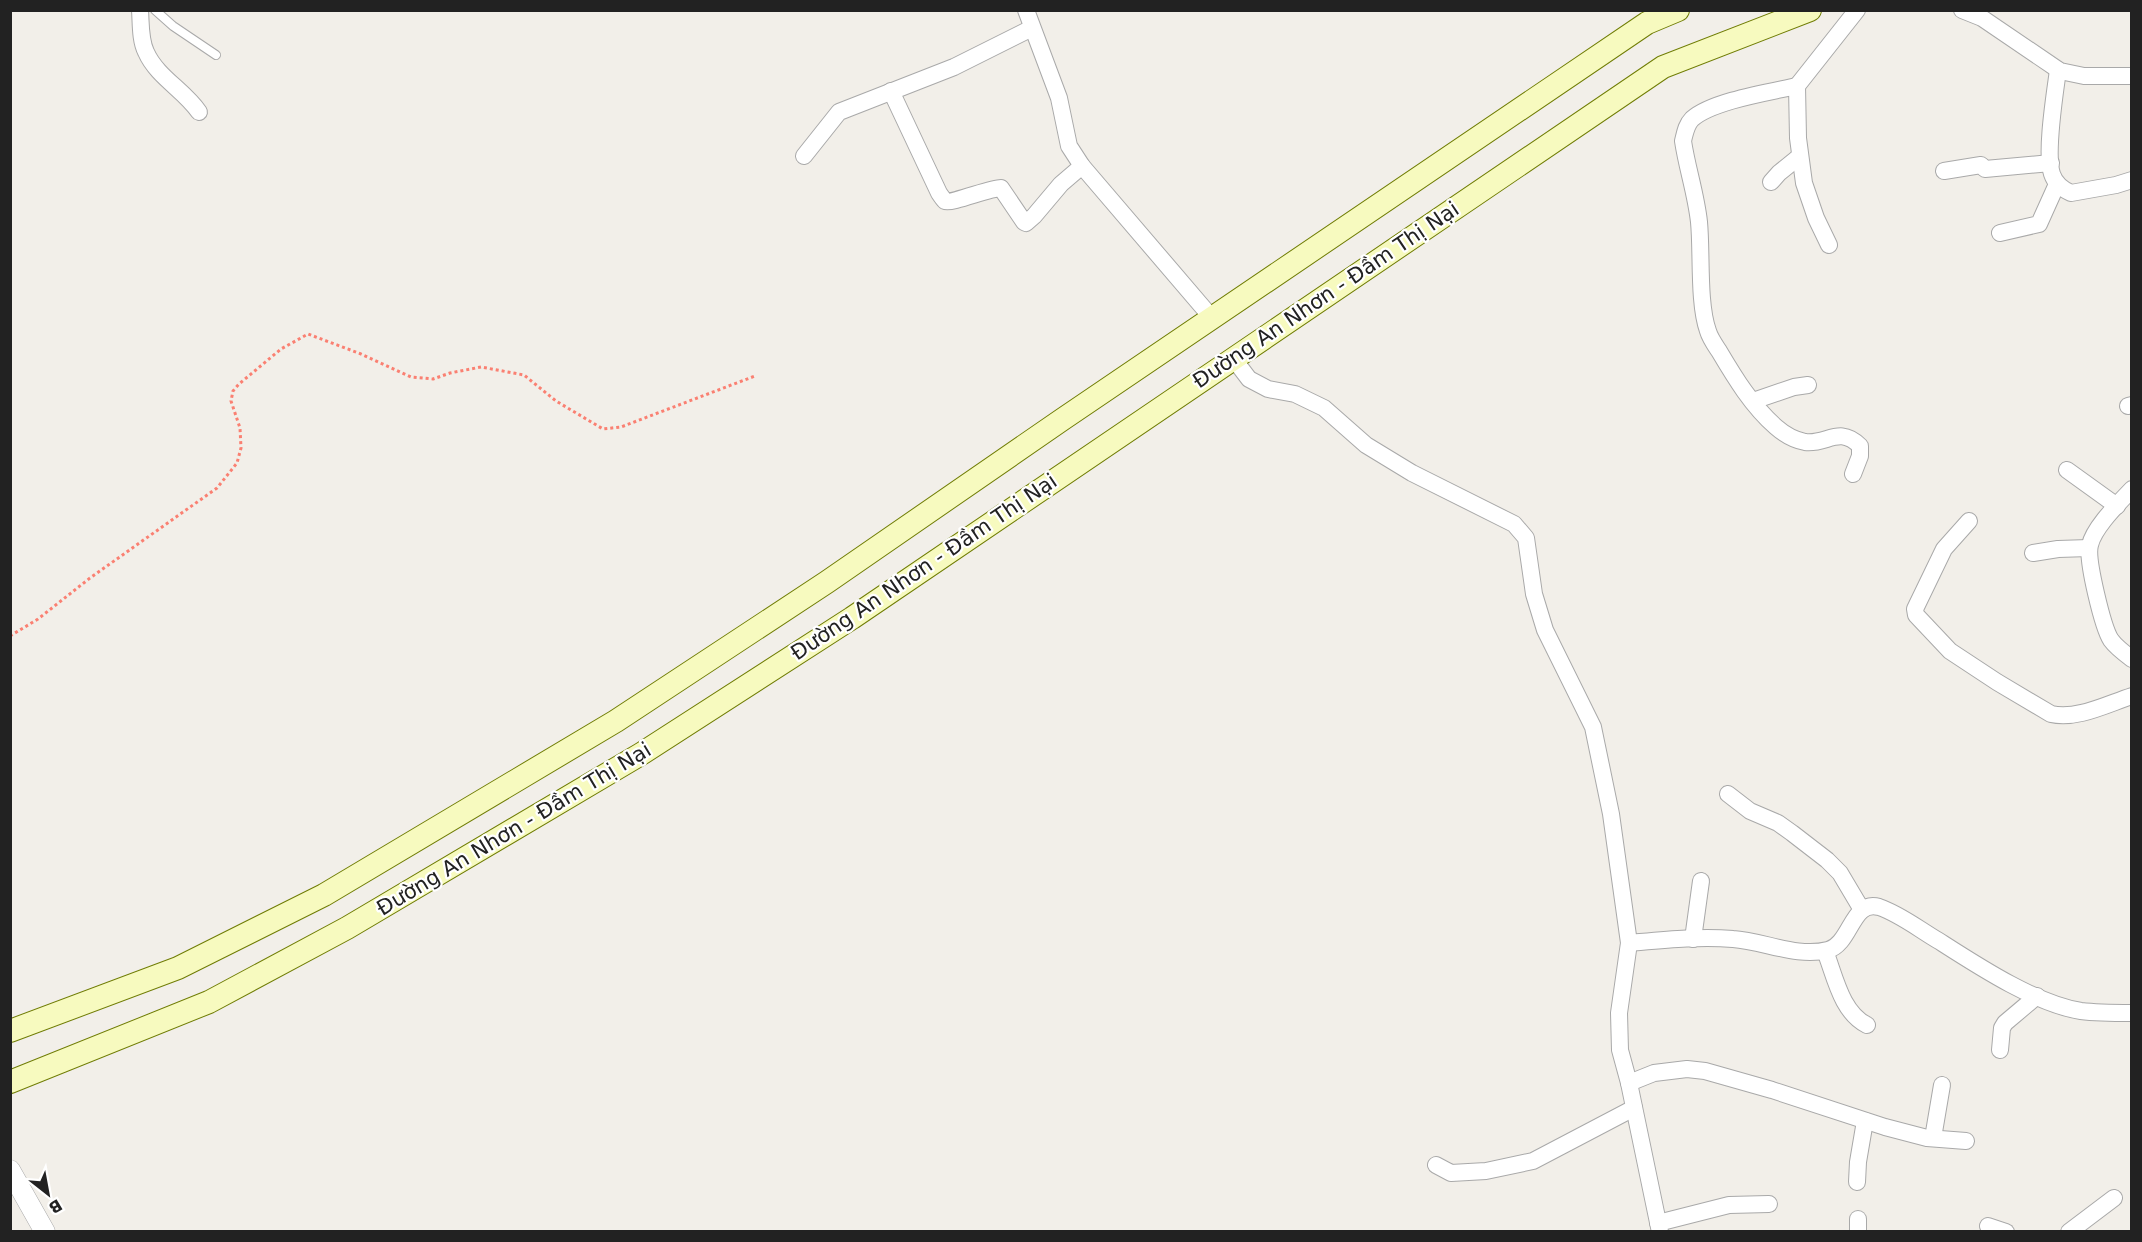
<svg xmlns="http://www.w3.org/2000/svg" width="2142" height="1242" viewBox="0 0 2142 1242" font-family="'DejaVu Sans',sans-serif">
	<style>
		.lines { fill: none; stroke-linecap: round; stroke-linejoin: round }
		.service-casing { stroke: #a9a9a9; stroke-width: 10 }
		.minor-casing { stroke: #a9a9a9; stroke-width: 18 }
		.tertiary-casing { stroke: #a9a9a9; stroke-width: 21 }
		.secondary-casing { stroke: #707d05; stroke-width: 24 }
		.path { stroke: #fa8072; stroke-width: 3; stroke-dasharray: 3 3; stroke-linecap: butt }
		.service { stroke: #fff; stroke-width: 8 }
		.minor { stroke: #fff; stroke-width: 16 }
		.tertiary { stroke: #fff; stroke-width: 20 }
		.secondary { stroke: #f7fabf; stroke-width: 22 }
		.labels { text-anchor: middle; dominant-baseline: central; stroke-width: 4.5; stroke-linejoin: round; paint-order: stroke }
		.street-label { font-size: 21px; fill: #222; stroke: #fff }
	</style>
	<rect width="100%" height="100%" fill="#f2efe9"/>
	<g class="lines">
		<defs>
			<polyline id="service" points="155,10 173,26 216,55"/>
			<g id="minor">
				<path d="M140 10C141 24 140 40 146 52 157 77 184 90 199 112"/>
				<polyline points="1026,10 1059,98 1069,146 1082,166 1212,318"/>
				<polyline points="1962,10 1982,18 2060,71 2084,76 2132,76"/>
				<path d="M2058 70C2055 93 2045 153 2052 174 2055 183 2062 189 2071 193L2116 185 2132 180"/>
				<path d="M1797 86C1770 92 1712 101 1692 119 1686 125 1685 133 1683 141 1687 168 1696 194 1699 222 1702 253 1698 303 1708 331 1710 338 1715 345 1719 351 1735 378 1752 406 1776 427 1784 434 1795 440 1805 442 1827 445 1839 425 1860 446V456L1853 474"/>
				<path d="M891 91 939 193C941 196 943 199 945 201 951 204 990 188 1001 188L1024 222 1026 223 1034 216 1061 184 1082 166"/>
				<polyline points="804,156 839,112 954,67 1032,28"/>
				<polyline points="1944,171 1981,165 1985,169 2051,163"/>
				<polyline points="1771,182 1779,173 1800,156"/>
				<polyline points="2000,233 2039,224 2057,184"/>
				<polyline points="1829,245 1816,218 1804,183 1798,138 1797,86 1857,10"/>
				<polyline points="1233,358 1249,379 1268,389 1295,394 1324,408 1366,445 1412,473 1514,524 1526,538 1534,594 1545,630 1593,727 1611,814 1629,943 1619,1013 1620,1050 1629,1083 1660,1232"/>
				<polyline points="1753,401 1794,387 1808,385"/>
				<polyline points="2128,406 2132,405"/>
				<polyline points="2067,470 2117,506"/>
				<path d="M2132 489C2119 503 2094 527 2090 545 2086 559 2103 628 2111 640 2116 647 2124 653 2132 659"/>
				<path d="M1969 521 1944 549 1915 609 1916 615 1950 651 1997 682 2051 714C2077 720 2107 704 2132 696"/>
				<polyline points="2033,553 2058,549 2089,548"/>
				<polyline points="1728,794 1750,811 1778,823 1792,833 1827,860 1840,873 1862,910"/>
				<polyline points="1693,939 1701,881"/>
				<path d="M1629 943C1663 940 1699 936 1733 939 1764 941 1797 958 1828 950 1851 944 1852 899 1879 907 1900 914 1920 930 1939 941 1978 966 2036 1004 2081 1011 2097 1013 2115 1013 2132 1013"/>
				<path d="M1825 951C1835 976 1841 1012 1867 1025"/>
				<polyline points="2000,1050 2002,1028 2005,1023 2037,996"/>
				<polyline points="1629,1083 1654,1073 1687,1069 1705,1071 1772,1090 1885,1127 1927,1138 1966,1141"/>
				<polyline points="1933,1138 1942,1085"/>
				<polyline points="1436,1165 1451,1173 1486,1171 1533,1161 1634,1108"/>
				<polyline points="1857,1182 1858,1162 1865,1121"/>
				<polyline points="1658,1223 1729,1205 1769,1204"/>
				<polyline points="1988,1226 2006,1232"/>
				<polyline points="1858,1232 1858,1219"/>
				<polyline points="2069,1232 2114,1198"/>
			</g>
			<polyline id="tertiary" points="10,1170 45,1232"/>
			<g id="secondary">
				<polyline points="10,1031 178,968 324,895 616,721 827,582 1063,419 1647,23 1678,10"/>
				<polyline points="10,1082 209,1002 347,928 641,754 852,618 1663,67 1810,10"/>
			</g>
		</defs>
		<use href="#service" class="service-casing"/>
		<use href="#minor" class="minor-casing"/>
		<use href="#tertiary" class="tertiary-casing"/>
		<use href="#secondary" class="secondary-casing"/>
		<polyline class="path" points="10,636 38,619 90,578 217,488 237,463 241,448 240,428 231,401 233,391 239,384 281,349 308,334 361,354 411,377 433,379 450,373 481,367 524,375 556,401 603,429 621,427 755,376"/>
		<use href="#service" class="service"/>
		<use href="#minor" class="minor"/>
		<use href="#tertiary" class="tertiary"/>
		<use href="#secondary" class="secondary"/>
	</g>
	<g class="labels">
		<g class="street-label">
			<text transform="translate(1326 295) rotate(-34)">Đường An Nhơn - Đầm Thị Nại</text>
			<text transform="translate(924 567) rotate(-34)">Đường An Nhơn - Đầm Thị Nại</text>
			<text transform="translate(514 829) rotate(-31)">Đường An Nhơn - Đầm Thị Nại</text>
		</g>
	</g>
	<rect width="2142" height="1242" fill="none" stroke="#222222" stroke-width="24"/>
	<g transform="translate(48 1194) rotate(149)" stroke="#ffffff" stroke-width="4.5" paint-order="stroke">
	<path d="M0-4.5L10 22L0 15L-10 22Z" fill="#222222"/>
	<text y="-9" font-size="16" font-weight="bold" text-anchor="middle" fill="#222222">B</text>
	</g>
</svg>
